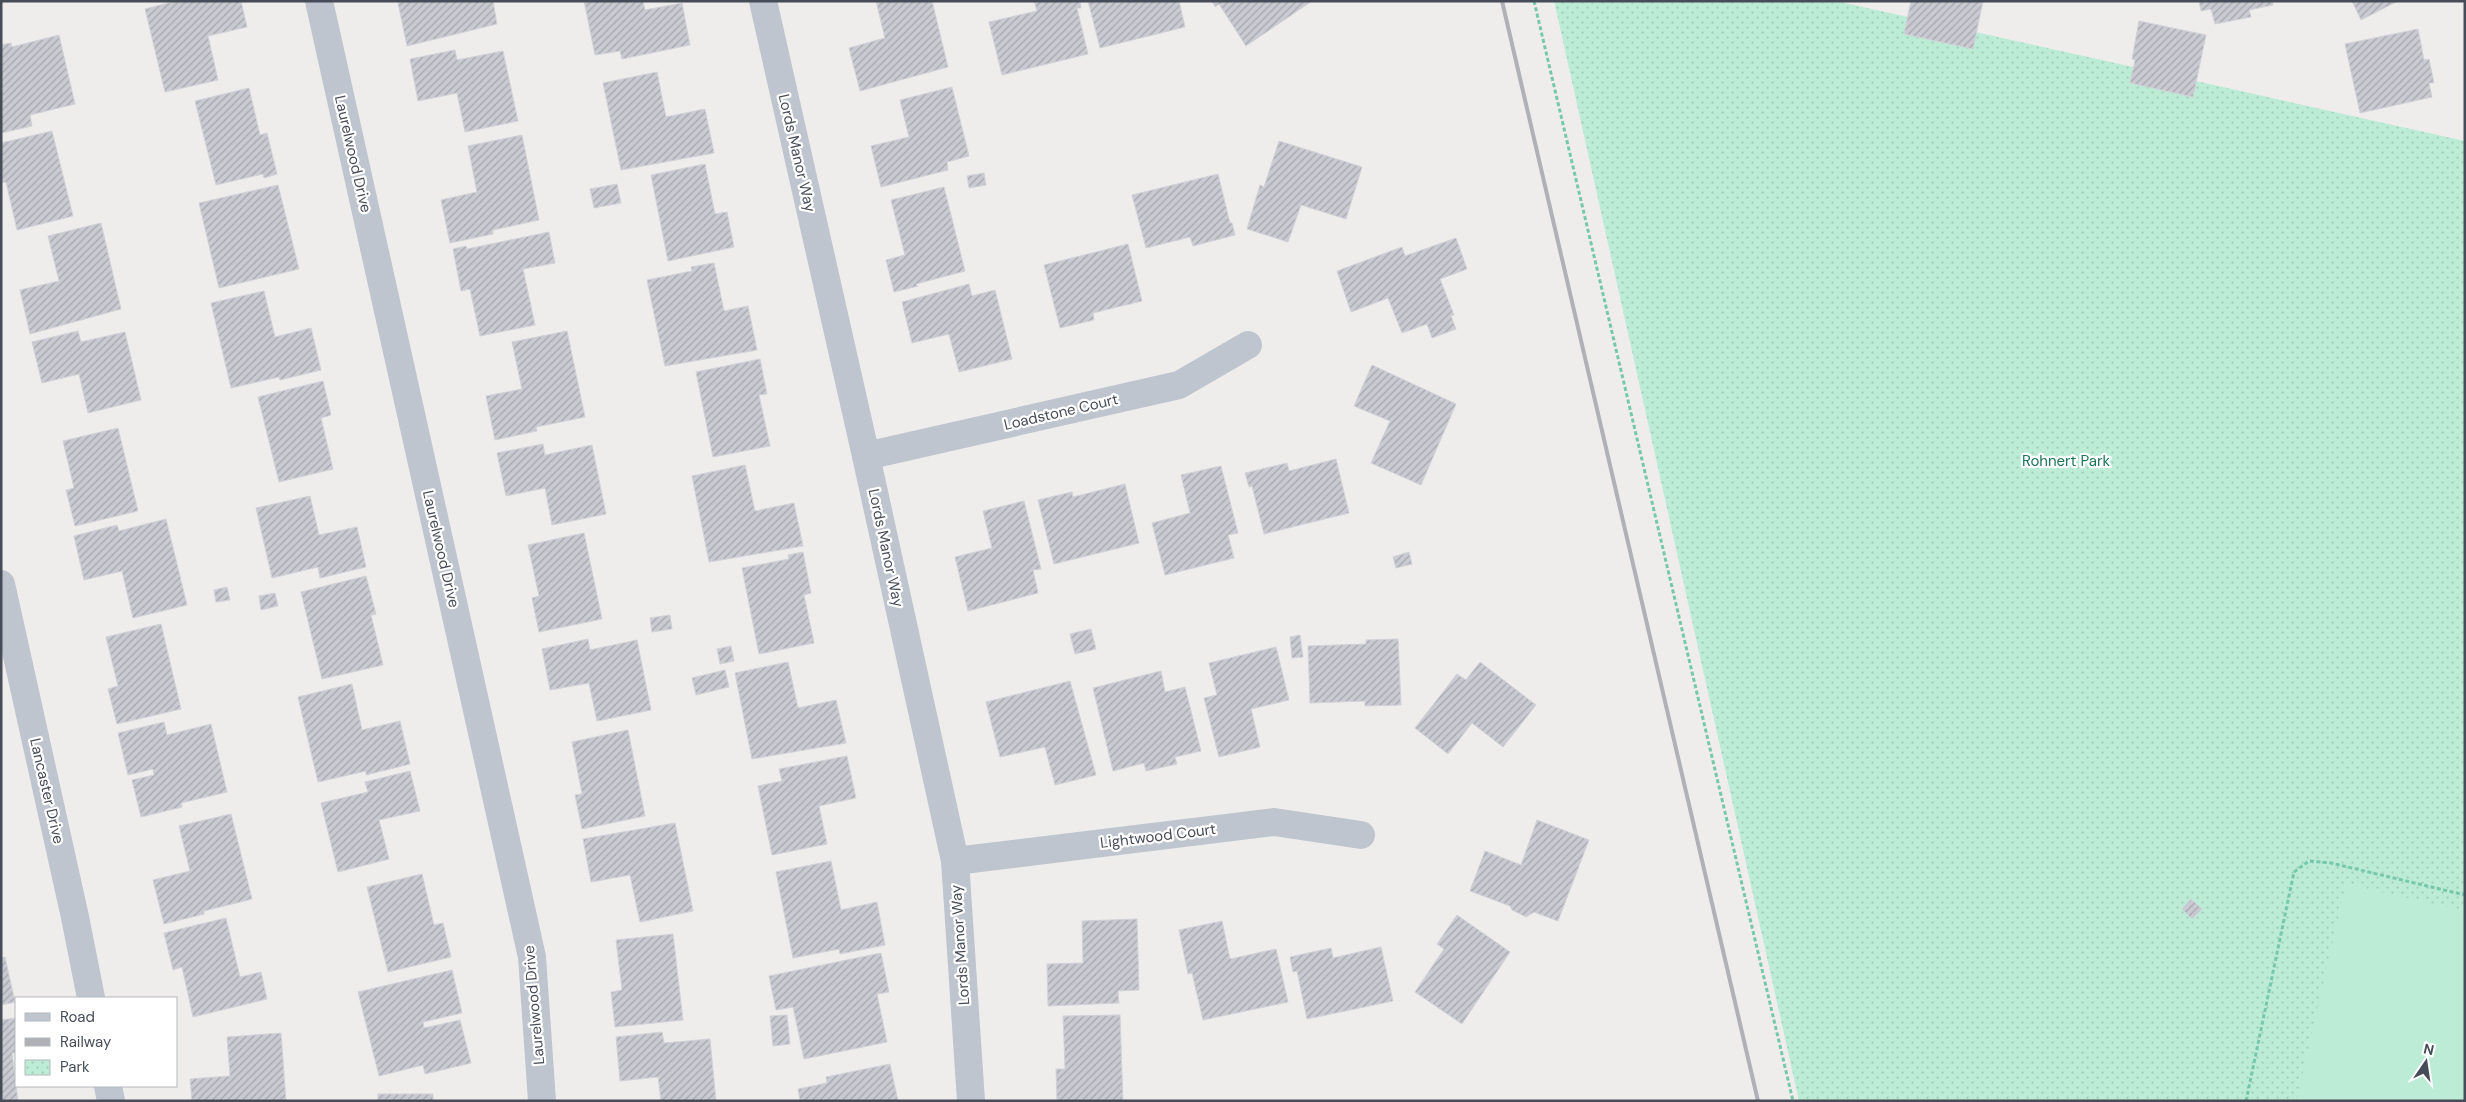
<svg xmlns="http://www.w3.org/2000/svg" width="2466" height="1102" viewBox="0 0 2466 1102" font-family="'DM Sans',sans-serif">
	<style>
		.park { fill: url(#park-dots) }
		.garden { fill: #bcecd5 }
		.building { fill: url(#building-hatch); stroke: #d1d2d8 }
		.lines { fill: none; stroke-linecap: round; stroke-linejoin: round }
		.path { stroke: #76c8ab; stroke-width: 3; stroke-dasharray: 4 2.5; stroke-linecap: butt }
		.street { stroke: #bec5ce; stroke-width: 28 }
		.rail { stroke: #afb1b7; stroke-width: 4 }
		.labels { text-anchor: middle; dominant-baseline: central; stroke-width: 4.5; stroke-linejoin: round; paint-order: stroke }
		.street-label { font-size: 15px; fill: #464d59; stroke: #fff }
		.park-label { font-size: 15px; fill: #1b7655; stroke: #fff }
	</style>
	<defs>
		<pattern id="park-dots" width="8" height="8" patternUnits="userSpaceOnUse" patternTransform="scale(1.25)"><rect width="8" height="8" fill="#bcecd5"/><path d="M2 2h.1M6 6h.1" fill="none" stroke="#a3ccb9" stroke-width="1.8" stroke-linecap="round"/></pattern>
		<pattern id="building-hatch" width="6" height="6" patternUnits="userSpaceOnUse" patternTransform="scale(1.25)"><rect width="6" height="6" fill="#cacbd2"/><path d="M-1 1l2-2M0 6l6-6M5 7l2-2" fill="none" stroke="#a6a7ad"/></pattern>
	</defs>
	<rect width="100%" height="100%" fill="#efedec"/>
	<polygon class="park" points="1554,1 1836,1 2465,141 2465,1101 1799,1101"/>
	<polygon class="garden" points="2346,884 2465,911 2465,1101 2296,1101"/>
	<g class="building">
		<polygon points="176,1 241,1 247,27 208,36 218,80 165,92 145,9"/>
		<polygon points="405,1 493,1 497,24 407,46 398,3"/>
		<polygon points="584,1 643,1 645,10 682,3 690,45 622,59 620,51 595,55"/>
		<polygon points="876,1 932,1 948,67 860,91 849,48 885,38"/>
		<polygon points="1034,1 1080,1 1081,8 1077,8 1088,54 1002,75 989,22 1037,11"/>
		<polygon points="1088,1 1179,1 1185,27 1100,48"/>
		<polygon points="1212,1 1312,1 1246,46 1219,4 1215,7"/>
		<polygon points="1911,1 1983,1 1973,49 1904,34"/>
		<polygon points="2199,1 2272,1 2273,5 2249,10 2251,17 2215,24 2211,9 2201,11"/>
		<polygon points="2352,1 2398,1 2361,20"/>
		<polygon points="2139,21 2206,35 2193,97 2130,83 2135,60 2132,59"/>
		<polygon points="2418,29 2424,60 2429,59 2434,83 2429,83 2432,97 2360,113 2345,44"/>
		<polygon points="59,35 75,104 30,115 32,126 1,133 1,90 3,89 1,86 1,45 11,43 12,47"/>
		<polygon points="455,50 457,60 503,51 518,121 465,132 457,93 418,101 410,59"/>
		<polygon points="657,72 666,117 705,109 714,153 621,170 603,83"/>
		<polygon points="952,87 969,156 947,162 948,170 881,187 871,146 909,137 900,100"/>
		<polygon points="249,88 260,135 267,133 277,174 264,178 263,174 216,185 195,101"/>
		<polygon points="52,131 73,216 17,230 6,182 1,183 1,143"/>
		<polygon points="522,135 539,220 493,230 493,234 450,243 441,200 477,192 468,146"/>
		<polygon points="1279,141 1362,167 1346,219 1301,205 1288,242 1247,229 1260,185 1264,187"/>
		<polygon points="705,164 715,214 727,212 734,247 668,261 651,175"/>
		<polygon points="984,173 986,185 969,188 967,176"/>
		<polygon points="1218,174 1230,223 1232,223 1235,235 1193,246 1190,237 1146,248 1132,195"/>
		<polygon points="617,184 621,203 594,208 590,189"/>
		<polygon points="278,185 299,269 219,288 199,203"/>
		<polygon points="944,187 965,271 916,284 918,286 894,292 886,260 905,255 891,200"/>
		<polygon points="101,223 121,309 30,334 20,290 59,281 48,236"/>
		<polygon points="549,232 555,263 523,269 535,325 480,336 470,289 461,291 453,249 466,246 467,249"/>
		<polygon points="1456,238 1467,269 1440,279 1454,315 1451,316 1456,329 1432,338 1427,324 1402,333 1388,298 1351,312 1337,271 1402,247 1405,256"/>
		<polygon points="1128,244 1142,301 1093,313 1094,320 1060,328 1044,265"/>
		<polygon points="714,263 724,311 748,306 757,350 665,366 647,280 692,271 691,267"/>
		<polygon points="969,284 972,296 995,290 1012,359 959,372 949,334 912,343 902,302"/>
		<polygon points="264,291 275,337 311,328 321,370 280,380 279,377 231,388 211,303"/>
		<polygon points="78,331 81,342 125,332 141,400 88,413 79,374 42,383 32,342"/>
		<polygon points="567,331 585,417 536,427 537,431 495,440 486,396 522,389 512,342"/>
		<polygon points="760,359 767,394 759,395 770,446 713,457 696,372"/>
		<polygon points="1372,365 1456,404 1421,485 1371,463 1390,421 1354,406"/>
		<polygon points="323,381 331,415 321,418 333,469 279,482 258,397"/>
		<polygon points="118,428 138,511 75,526 66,490 74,488 63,441"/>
		<polygon points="543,444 545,455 592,445 606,514 552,525 545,488 506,496 497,453"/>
		<polygon points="1336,459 1349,513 1264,534 1252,486 1249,487 1245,473 1287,463 1289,471"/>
		<polygon points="745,465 755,511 794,503 803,546 709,562 692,476"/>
		<polygon points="1221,466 1238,533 1228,535 1234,558 1165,575 1152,523 1190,513 1181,475"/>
		<polygon points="1125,484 1139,543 1054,564 1038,500 1072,492 1073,497"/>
		<polygon points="310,496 319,535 357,527 366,567 320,578 318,567 272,578 256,508"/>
		<polygon points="1024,501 1041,569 1033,570 1038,593 968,611 955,557 992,548 983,511"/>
		<polygon points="166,519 187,605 133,618 122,571 84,580 74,536 117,525 119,531"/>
		<polygon points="584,533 602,619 539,632 532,598 539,596 528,545"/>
		<polygon points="803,552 811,593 804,595 814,643 759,654 742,568 789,559 788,555"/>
		<polygon points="1409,552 1412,564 1396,568 1393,557"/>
		<polygon points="366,576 376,614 371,615 383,665 322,679 301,592"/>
		<polygon points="227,587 230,600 216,602 214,590"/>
		<polygon points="275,593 278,606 261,610 259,596"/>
		<polygon points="670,615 672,629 652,632 650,618"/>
		<polygon points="161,624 181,709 117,724 108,689 118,686 106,637"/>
		<polygon points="1091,629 1096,649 1075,654 1070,634"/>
		<polygon points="1300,635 1303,657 1292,658 1290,637"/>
		<polygon points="588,639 590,650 637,640 651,710 597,721 589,683 550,690 542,649"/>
		<polygon points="1398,639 1401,705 1365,706 1365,701 1310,703 1308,646 1366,644 1366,640"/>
		<polygon points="731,646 734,661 720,664 717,649"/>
		<polygon points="1276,647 1289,700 1251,709 1260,747 1219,757 1204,698 1217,695 1209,663"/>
		<polygon points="788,662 798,708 836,700 846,743 752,759 735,673"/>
		<polygon points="1480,662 1536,705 1503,747 1472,723 1448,754 1415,728 1457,674 1466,680"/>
		<polygon points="725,670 729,687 696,695 692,678"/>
		<polygon points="1161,671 1165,692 1185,687 1201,751 1175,757 1177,764 1146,771 1144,763 1113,771 1093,688"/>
		<polygon points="1070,681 1096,775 1055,785 1045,747 1000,757 986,702"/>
		<polygon points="352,684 362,730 400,721 410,764 366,775 366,771 318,782 298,697"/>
		<polygon points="164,722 167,735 211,724 227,792 181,803 182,807 141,817 132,780 154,775 153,769 128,775 118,733"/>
		<polygon points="628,730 645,816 582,829 575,795 582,794 572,742"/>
		<polygon points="847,756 856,798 819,806 827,844 772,855 758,786 782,781 779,769"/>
		<polygon points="410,771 420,811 379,820 389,859 338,872 321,803 368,792 365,782"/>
		<polygon points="231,814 252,899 204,911 204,914 164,924 153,880 190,871 179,826"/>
		<polygon points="1537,820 1589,840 1558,921 1534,912 1526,917 1512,910 1510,906 1470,891 1485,851 1521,865"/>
		<polygon points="675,823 693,911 640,922 630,875 591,882 583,839"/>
		<polygon points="831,861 841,910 877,902 885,945 840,954 839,949 793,958 776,872"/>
		<polygon points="422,874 434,925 443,923 451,957 388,972 367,887"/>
		<polygon points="2191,899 2202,909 2192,919 2182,909"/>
		<polygon points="1457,915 1510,952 1462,1024 1415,992 1444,949 1437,944"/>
		<polygon points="226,918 240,977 261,972 267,999 193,1017 182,967 173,970 164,933"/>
		<polygon points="1137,919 1139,990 1118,991 1119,1003 1048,1006 1047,964 1083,963 1082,921"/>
		<polygon points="1222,921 1230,959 1276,949 1288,1002 1203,1020 1192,973 1188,974 1179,930"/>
		<polygon points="673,934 683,1020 615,1027 611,992 622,990 616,940"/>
		<polygon points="1381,947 1393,1001 1307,1019 1297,971 1293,972 1290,957 1331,948 1333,958"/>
		<polygon points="881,953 889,992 877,994 887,1042 804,1059 793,1007 776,1010 769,976"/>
		<polygon points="5,957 15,1002 1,1005 1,958"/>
		<polygon points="452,970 462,1013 423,1022 424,1028 460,1020 471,1063 425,1074 423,1065 379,1076 358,992"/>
		<polygon points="787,1015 790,1044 773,1046 770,1016"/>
		<polygon points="1120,1015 1123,1101 1057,1101 1056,1069 1065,1069 1063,1016"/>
		<polygon points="16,1018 16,1053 12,1053 18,1101 1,1101 1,1020"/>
		<polygon points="662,1032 664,1043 710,1039 716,1101 661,1101 658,1077 620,1081 616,1037"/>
		<polygon points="281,1033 286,1101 192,1101 190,1079 230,1076 227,1037"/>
		<polygon points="890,1064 898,1101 800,1101 798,1089 827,1083 826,1077"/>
		<rect x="378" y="1094" width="55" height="7"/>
	</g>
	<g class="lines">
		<g class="path">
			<polyline points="1534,1 1793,1101"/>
			<polyline points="2246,1101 2294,872 2309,861 2331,863 2465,895"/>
		</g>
		<g class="street">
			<polyline points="319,1 532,957 542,1101"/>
			<polyline points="763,1 866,456 955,861 971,1101"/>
			<polyline points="866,456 1179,385 1248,345"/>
			<polyline points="1,584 75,917 91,998"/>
			<polyline points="955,861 1274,822 1361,835"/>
			<polyline points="108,1086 111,1101"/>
		</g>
		<polyline class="rail" points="1502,1 1758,1101"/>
	</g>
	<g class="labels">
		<g class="street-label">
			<text transform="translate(797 153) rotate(77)">Lords Manor Way</text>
			<text transform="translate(353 154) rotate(77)">Laurelwood Drive</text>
			<text transform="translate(1061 412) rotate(-13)">Loadstone Court</text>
			<text transform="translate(886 548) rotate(78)">Lords Manor Way</text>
			<text transform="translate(441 549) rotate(77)">Laurelwood Drive</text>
			<text transform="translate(47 791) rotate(77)">Lancaster Drive</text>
			<text transform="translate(1158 836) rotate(-7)">Lightwood Court</text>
			<text transform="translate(960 945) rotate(-94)">Lords Manor Way</text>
			<text transform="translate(534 1005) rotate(-95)">Laurelwood Drive</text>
		</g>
		<g class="park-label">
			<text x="2066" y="461">Rohnert Park</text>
		</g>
	</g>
	<rect width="2466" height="1102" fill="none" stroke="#464d59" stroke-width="5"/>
	<rect x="15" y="997" width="162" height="90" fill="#ffffff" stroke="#b5b8bd"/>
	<rect x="25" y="1013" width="25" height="8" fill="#bec5ce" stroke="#b5b8bd"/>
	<text x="60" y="1022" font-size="15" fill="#464d59">Road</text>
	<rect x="25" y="1038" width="25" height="8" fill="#afb1b7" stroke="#b5b8bd"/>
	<text x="60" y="1047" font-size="15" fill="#464d59">Railway</text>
	<rect x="25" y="1060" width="25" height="15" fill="url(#park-dots)" stroke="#b5b8bd"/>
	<text x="60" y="1072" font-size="15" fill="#464d59">Park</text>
	<g transform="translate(2426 1062) rotate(13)" stroke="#ffffff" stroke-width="4" paint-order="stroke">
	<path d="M0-4L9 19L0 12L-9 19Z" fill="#464d59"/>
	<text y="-8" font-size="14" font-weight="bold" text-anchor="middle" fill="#464d59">N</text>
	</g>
</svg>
